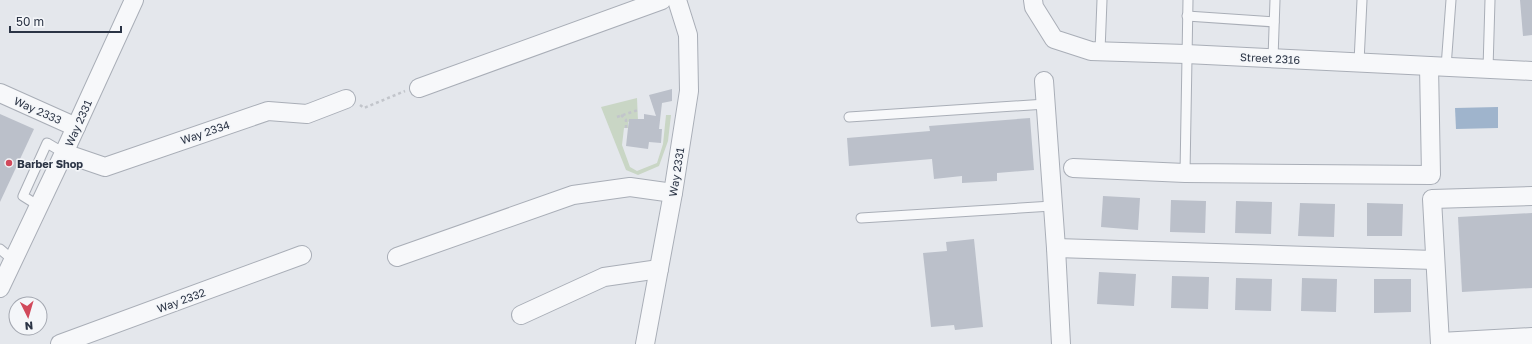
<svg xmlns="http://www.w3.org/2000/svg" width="1532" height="344" viewBox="0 0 1532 344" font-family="'Golos Text',sans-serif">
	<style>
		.green { fill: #c9d6c5 }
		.water { fill: #9fb4cc }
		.building { fill: #bbc0ca }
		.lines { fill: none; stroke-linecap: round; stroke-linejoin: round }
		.lane-casing { stroke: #a9aeb7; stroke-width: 11 }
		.street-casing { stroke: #a9aeb7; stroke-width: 20 }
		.path { stroke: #c2c5cb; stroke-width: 2.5; stroke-dasharray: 3 3; stroke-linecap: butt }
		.lane { stroke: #f7f8fa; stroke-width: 9 }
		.street { stroke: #f7f8fa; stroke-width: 18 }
		.poi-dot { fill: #d1495b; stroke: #f4f6f9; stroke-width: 1.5 }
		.labels { text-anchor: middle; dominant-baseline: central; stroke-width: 3; stroke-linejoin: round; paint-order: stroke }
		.street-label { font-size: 11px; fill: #2b3445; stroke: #f4f6f9 }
		.poi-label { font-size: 11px; font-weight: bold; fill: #2b3445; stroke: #f4f6f9; text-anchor: start }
	</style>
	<rect width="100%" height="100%" fill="#e4e7ec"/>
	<polygon class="green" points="637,98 638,121 636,119 633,119 628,122 628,128 624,128 622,145 630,167 637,171 657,163 663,144 666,115 671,115 668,141 659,166 638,175 626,170 601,107"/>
	<polygon class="water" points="1498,107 1498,128 1456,129 1455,108"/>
	<g class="building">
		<polygon points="1520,0 1532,0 1532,35 1523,36"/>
		<polygon points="672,89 672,101 662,103 659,129 662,129 661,143 649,142 648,149 626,146 629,119 644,119 644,114 656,116 649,95"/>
		<polygon points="0,114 34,129 0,202"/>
		<polygon points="1030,118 1034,170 997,173 997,181 962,183 962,176 934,179 932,159 849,166 847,138 930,131 929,126"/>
		<polygon points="1103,196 1140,198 1138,230 1101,227"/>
		<polygon points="1171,200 1206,201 1205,233 1170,232"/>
		<polygon points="1236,201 1272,202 1271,234 1235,233"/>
		<polygon points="1300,203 1335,204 1334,237 1298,236"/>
		<polygon points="1367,203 1403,204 1402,236 1367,236"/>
		<polygon points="1532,213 1532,288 1462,292 1458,217"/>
		<polygon points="974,239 983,327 955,330 954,325 931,327 923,253 947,251 946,242"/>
		<polygon points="1099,272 1136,274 1134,306 1097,304"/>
		<polygon points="1172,276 1209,277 1208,309 1171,308"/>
		<polygon points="1236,278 1272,279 1271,311 1235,310"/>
		<polygon points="1302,278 1337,279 1336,312 1301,311"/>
		<polygon points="1374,279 1411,279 1411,312 1374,313"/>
	</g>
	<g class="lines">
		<defs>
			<g id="lane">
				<polyline points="1187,16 1274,22"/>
				<polyline points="1100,51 1102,0"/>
				<polyline points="1273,58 1275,0"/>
				<polyline points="1359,62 1362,0"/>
				<polyline points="1446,67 1451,0"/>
				<polyline points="1488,69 1490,0"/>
				<polyline points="849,117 1046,104"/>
				<polyline points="1185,173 1188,0"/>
				<polyline points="39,206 23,196 47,143 64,153"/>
				<polyline points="861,218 1052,206"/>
				<polyline points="0,249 13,260"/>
			</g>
			<g id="street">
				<polyline points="1033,0 1034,7 1054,39 1091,51 1186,54 1532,71"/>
				<polyline points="1044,81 1056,248 1061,344"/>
				<polyline points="419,88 662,0"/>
				<polyline points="0,93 76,127"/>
				<polyline points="64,153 105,167 268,111 307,114 346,99"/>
				<polyline points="1073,168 1185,173 1431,175 1429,66"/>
				<polyline points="1056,248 1434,260"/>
				<polyline points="397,257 573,195 630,187 673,193"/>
				<polyline points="0,288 64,153 134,0"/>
				<polyline points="521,315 604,277 659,269"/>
				<polyline points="1440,342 1532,337"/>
				<polyline points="60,344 302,255"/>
				<polyline points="645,344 673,193 689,91 688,35 677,0"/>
				<polyline points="1440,344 1432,199 1532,196"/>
			</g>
		</defs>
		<use href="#lane" class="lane-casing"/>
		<use href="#street" class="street-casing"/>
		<g class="path">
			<polyline points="360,105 364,108 405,91"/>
			<polyline points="621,115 626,120 626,128"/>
			<polyline points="617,117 638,110"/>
		</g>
		<use href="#lane" class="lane"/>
		<use href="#street" class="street"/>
	</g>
	<circle class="poi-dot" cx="9" cy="163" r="4"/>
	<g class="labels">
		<g class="street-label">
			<text transform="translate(1270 58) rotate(3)">Street 2316</text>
			<text transform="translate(38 110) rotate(24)">Way 2333</text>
			<text transform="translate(78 123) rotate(-66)">Way 2331</text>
			<text transform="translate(205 132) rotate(-19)">Way 2334</text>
			<text transform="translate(676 172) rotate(-81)">Way 2331</text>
			<text transform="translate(181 300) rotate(-20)">Way 2332</text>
		</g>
		<g class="poi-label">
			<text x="17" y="163">Barber Shop</text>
		</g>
	</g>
	<g transform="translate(28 316) rotate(175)"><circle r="19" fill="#f4f6f9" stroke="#a4a8b1"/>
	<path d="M0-3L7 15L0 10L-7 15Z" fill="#d1495b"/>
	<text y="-6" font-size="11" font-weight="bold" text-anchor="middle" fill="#2b3445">N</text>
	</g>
	<path d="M10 26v6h111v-6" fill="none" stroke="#2b3445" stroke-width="2"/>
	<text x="16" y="26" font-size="12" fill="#2b3445" stroke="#f4f6f9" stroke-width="3" paint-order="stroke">50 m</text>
</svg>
